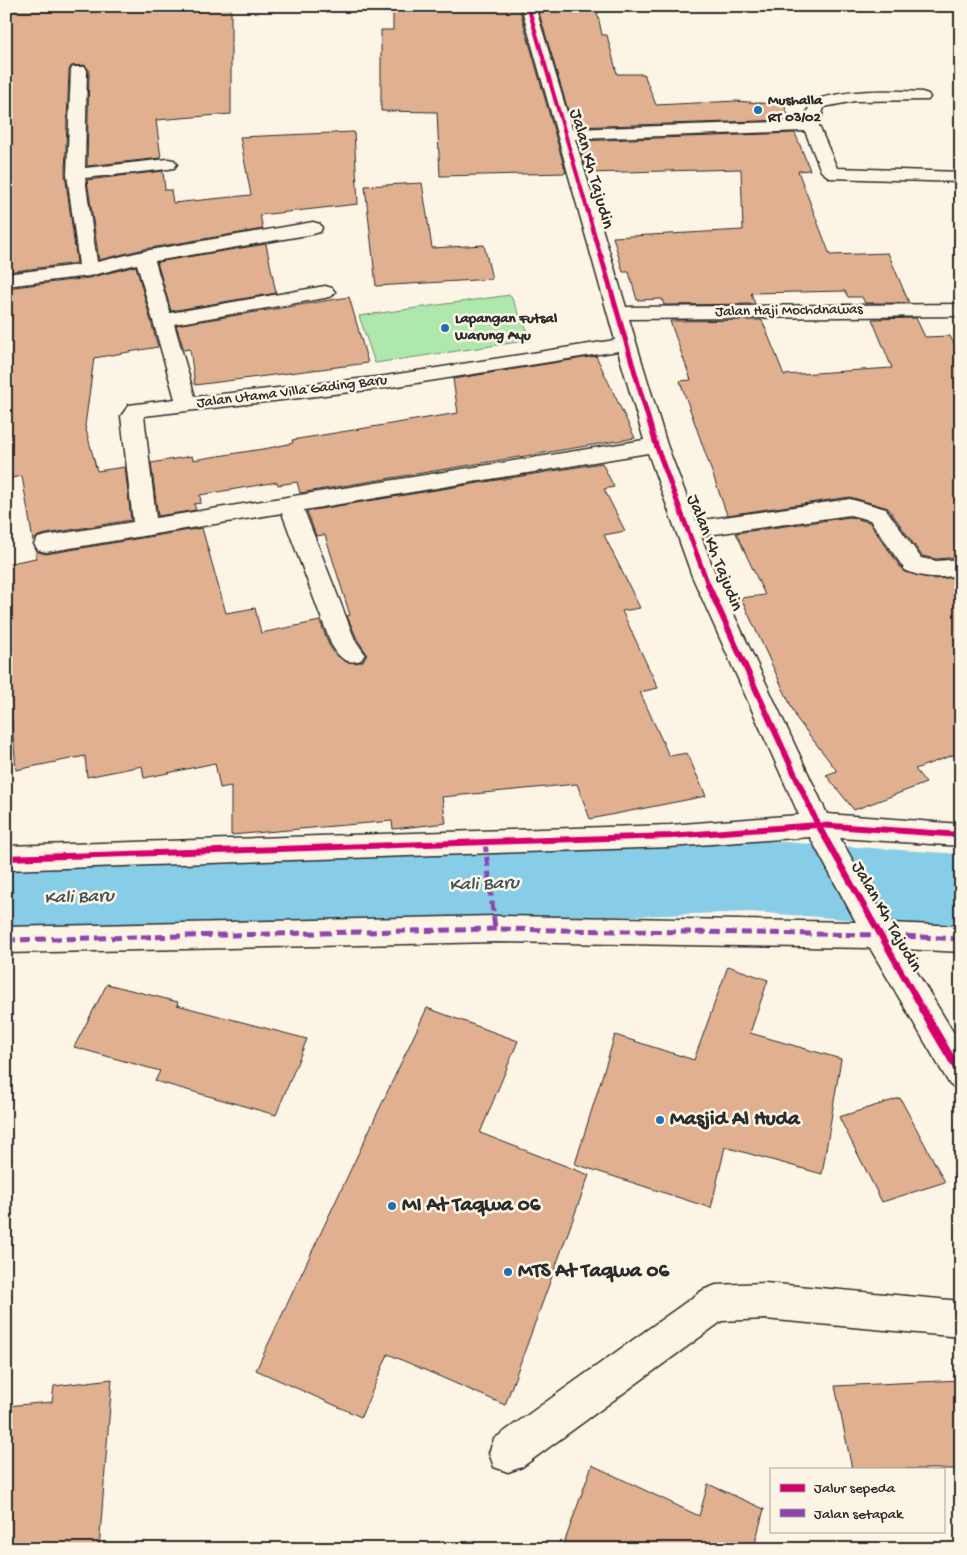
<svg xmlns="http://www.w3.org/2000/svg" width="967" height="1555" viewBox="0 0 967 1555" font-family="'Gochi Hand',sans-serif">
	<style>
		.green { fill: #aee8ad; stroke: #6c8a6c }
		.lines { fill: none; stroke-linecap: round; stroke-linejoin: round }
		.river { fill: #87cde8; fill-rule: evenodd }
		.building { fill: #e0b091; stroke: #2b2b2b }
		.minor-casing { stroke: #2b2b2b; stroke-width: 3 }
		.minor { fill: #fcf5e5; fill-rule: evenodd }
		.quiet { stroke: #8e44ad; stroke-width: 5; stroke-dasharray: 10 5; stroke-linecap: butt }
		.cycleway-far3-casing { stroke: #fcf5e5; stroke-width: 5.5 }
		.cycleway-far2-casing { stroke: #fcf5e5; stroke-width: 8 }
		.cycleway-far1-casing { stroke: #fcf5e5; stroke-width: 9 }
		.cycleway-casing { stroke: #fcf5e5; stroke-width: 11 }
		.cycleway-far3 { stroke: #d6006c; stroke-width: 4 }
		.cycleway-far2 { stroke: #d6006c; stroke-width: 5 }
		.cycleway-far1 { stroke: #d6006c; stroke-width: 6 }
		.cycleway { stroke: #d6006c; stroke-width: 8 }
		.poi-dot { fill: #1f6fb2; stroke: #fcf5e5; stroke-width: 2 }
		.labels { text-anchor: middle; dominant-baseline: central; stroke-width: 5; stroke-linejoin: round; paint-order: stroke }
		.far-poi-label { font-size: 15px; font-weight: bold; fill: #2b2b2b; stroke: #fcf5e5; text-anchor: start }
		.far-street-label { font-size: 15px; fill: #2b2b2b; stroke: #fcf5e5 }
		.street-label { font-size: 18px; fill: #2b2b2b; stroke: #fcf5e5 }
		.water-label { font-size: 19px; font-style: italic; fill: #42545a; stroke: #fcf5e5 }
		.near-poi-label { font-size: 21px; font-weight: bold; fill: #2b2b2b; stroke: #fcf5e5; text-anchor: start }
	</style>
	<rect width="100%" height="100%" fill="#fcf5e5"/>
	<filter id="ink" filterUnits="userSpaceOnUse"><feTurbulence type="fractalNoise" baseFrequency=".02" numOctaves="2"/><feDisplacementMap in="SourceGraphic" scale="10" xChannelSelector="R" yChannelSelector="G"/><feConvolveMatrix kernelMatrix="1 2 1 2 8 2 1 2 1" color-interpolation-filters="sRGB"/></filter>
	<g filter="url(#ink)">
		<polygon class="green" points="510,295 532,340 375,363 359,316"/>
		<g class="lines">
			<polygon class="river" points="752,840 961,854 961,928 752,912 6,937 6,863"/>
		</g>
		<g class="building">
			<polygon points="96,6 231,6 231,114 156,120 161,158 87,166 89,70 85,65 71,66 69,70 65,174 77,263 6,272 6,11 94,12"/>
			<polygon points="393,6 519,7 566,173 440,176 437,112 381,111 381,30 393,30"/>
			<polygon points="537,6 596,6 602,35 607,35 617,74 644,74 656,105 736,101 784,105 790,120 573,127"/>
			<polygon points="354,132 358,204 260,215 263,229 144,249 99,260 87,180 163,171 165,190 171,190 173,203 251,195 240,137"/>
			<polygon points="795,133 810,170 798,171 830,255 888,253 909,303 865,303 862,297 848,297 845,291 751,293 755,304 664,305 662,299 637,300 629,272 623,272 613,237 743,230 741,169 587,173 578,141"/>
			<polygon points="422,183 432,248 484,245 492,279 376,286 365,186"/>
			<polygon points="266,244 276,293 171,311 157,262"/>
			<polygon points="136,266 158,347 94,358 85,426 97,471 125,467 131,520 46,534 38,536 33,541 22,476 6,479 6,288 89,278"/>
			<polygon points="349,297 368,363 195,385 190,349 184,350 176,325"/>
			<polygon points="916,318 925,337 950,336 961,358 961,557 936,559 922,556 888,508 850,497 727,515 680,381 691,380 670,321 762,320 784,375 892,368 872,319"/>
			<polygon points="596,356 635,438 300,493 297,482 278,485 277,482 200,495 201,503 194,504 196,510 158,516 151,463 192,456 193,460 269,448 293,443 292,440 458,413 453,379"/>
			<polygon points="602,463 614,487 604,489 625,531 604,535 640,608 622,611 658,688 640,692 669,756 687,753 706,796 590,819 577,784 442,797 446,823 393,829 392,821 231,835 231,786 220,788 215,763 144,778 142,766 87,777 85,756 16,770 11,710 6,710 6,564 36,558 35,548 38,552 46,554 202,528 226,613 255,608 261,633 320,621 329,645 335,654 346,662 356,663 363,661 367,654 357,639 347,616 350,615 325,535 316,536 307,511"/>
			<polygon points="850,517 869,522 904,572 932,579 961,577 961,752 915,769 926,783 854,810 826,775 837,771 797,719 741,598 765,595 736,533"/>
			<polygon points="728,966 768,980 750,1033 841,1059 822,1174 725,1147 711,1208 575,1164 615,1035 694,1060"/>
			<polygon points="107,984 178,1002 177,1005 307,1039 276,1115 155,1081 160,1071 74,1047"/>
			<polygon points="427,1008 518,1041 480,1133 589,1175 505,1405 388,1354 361,1417 256,1370"/>
			<polygon points="900,1098 945,1182 882,1202 839,1117"/>
			<polygon points="112,1379 99,1549 37,1549 38,1543 6,1546 6,1406 52,1402 54,1386"/>
			<polygon points="961,1380 961,1469 852,1469 835,1386"/>
			<polygon points="592,1465 699,1516 708,1484 764,1509 755,1543 767,1549 562,1549"/>
		</g>
		<g class="lines">
			<defs>
				<g id="minor">
					<path d="M521 6H535L572 129 804 121 811 101C848 89 884 90 922 92L928 94 930 97 928 100 855 101 824 107 819 126 837 168 961 172V182L830 178 821 171 805 131 575 139 626 307 961 304V316L629 319 667 445 696 521 850 499 886 509 921 558 936 561 961 559V575C941 578 923 579 905 570L870 520 850 515 701 536 716 576 827 814 961 824V846L840 838 888 923 961 926V952L903 949 961 1045V1090L950 1085 870 948 495 942 6 953V927L495 916 856 922 810 837 670 847 6 870V846L670 825 799 815 692 576 648 453 304 510 355 640 365 654 361 660C345 665 339 657 331 644L282 513 46 552 38 550 34 544 38 538 46 536 133 522 121 416 129 405 175 399 137 264 89 276 6 286V274L79 265 67 174 71 70 73 67H85L87 70 85 168 168 159 174 160 177 164 174 168 168 169 85 178 97 262 144 251 313 222 320 224 322 228 320 232 313 234 155 261 170 313 325 286 332 288 335 292 332 296 325 298 174 324 195 397 385 376 615 340ZM618 351 644 440 156 518 144 416 385 388Z"/>
					<polygon points="765,1283 961,1301 961,1337 765,1319 722,1321 522,1467 508,1472 494,1467 489,1453 494,1439 703,1290 716,1285"/>
				</g>
			</defs>
			<use href="#minor" class="minor-casing"/>
			<use href="#minor" class="minor"/>
			<g class="quiet">
				<polyline points="485,842 495,929"/>
				<polyline points="6,940 495,929 879,935 961,939"/>
			</g>
			<defs>
				<polyline id="cycleway-far3" points="528,6 601,257"/>
				<polyline id="cycleway-far2" points="601,256 656,445 709,587"/>
				<g id="cycleway-far1">
					<polyline points="708,585 818,825 923,1010"/>
					<polyline points="6,858 670,836 818,825 961,835"/>
				</g>
				<polyline id="cycleway" points="922,1009 961,1075"/>
			</defs>
			<use href="#cycleway-far3" class="cycleway-far3-casing"/>
			<use href="#cycleway-far2" class="cycleway-far2-casing"/>
			<use href="#cycleway-far1" class="cycleway-far1-casing"/>
			<use href="#cycleway" class="cycleway-casing"/>
			<use href="#cycleway-far3" class="cycleway-far3"/>
			<use href="#cycleway-far2" class="cycleway-far2"/>
			<use href="#cycleway-far1" class="cycleway-far1"/>
			<use href="#cycleway" class="cycleway"/>
		</g>
	</g>
	<g class="poi-dot">
		<circle cx="758" cy="110" r="5"/>
		<circle cx="445" cy="328" r="5"/>
		<circle cx="660" cy="1120" r="5"/>
		<circle cx="392" cy="1206" r="5"/>
		<circle cx="508" cy="1272" r="5"/>
	</g>
	<g class="labels">
		<g class="far-poi-label">
			<text x="768" y="101">Mushalla<tspan x="768" dy="17">RT 03/02</tspan></text>
			<text x="455" y="319">Lapangan Futsal<tspan x="455" dy="17">Warung Ayu</tspan></text>
		</g>
		<g class="far-street-label">
			<text transform="translate(789 311) rotate(-1)">Jalan Haji Mochdnawas</text>
			<text transform="translate(292 392) rotate(-7)">Jalan Utama Villa Gading Baru</text>
		</g>
		<g class="street-label">
			<text transform="translate(591 169) rotate(74)">Jalan Kh Tajudin</text>
			<text transform="translate(714 553) rotate(68)">Jalan Kh Tajudin</text>
			<text transform="translate(886 917) rotate(60)">Jalan Kh Tajudin</text>
		</g>
		<g class="water-label">
			<text transform="translate(484 885) rotate(-2)">Kali Baru</text>
			<text transform="translate(79 898) rotate(-2)">Kali Baru</text>
		</g>
		<g class="near-poi-label">
			<text x="670" y="1120">Masjid Al Huda</text>
			<text x="402" y="1206">MI At Taqwa 06</text>
			<text x="518" y="1272">MTS At Taqwa 06</text>
		</g>
	</g>
	<rect width="967" height="1555" fill="none" stroke="#fcf5e5" stroke-width="25"/>
	<rect x="12" y="12" width="942" height="1530" fill="none" stroke="#2b2b2b" stroke-width="2" filter="url(#ink)"/>
	<rect x="770" y="1468" width="175" height="65" fill="#fcf5e5" stroke="#a8a49b"/>
	<rect x="780" y="1484" width="25" height="8" fill="#d6006c" stroke="#a8a49b"/>
	<text x="814" y="1492" font-size="15" fill="#2b2b2b">Jalur sepeda</text>
	<rect x="780" y="1509" width="25" height="8" fill="#8e44ad" stroke="#a8a49b"/>
	<text x="814" y="1518" font-size="15" fill="#2b2b2b">Jalan setapak</text>
</svg>
